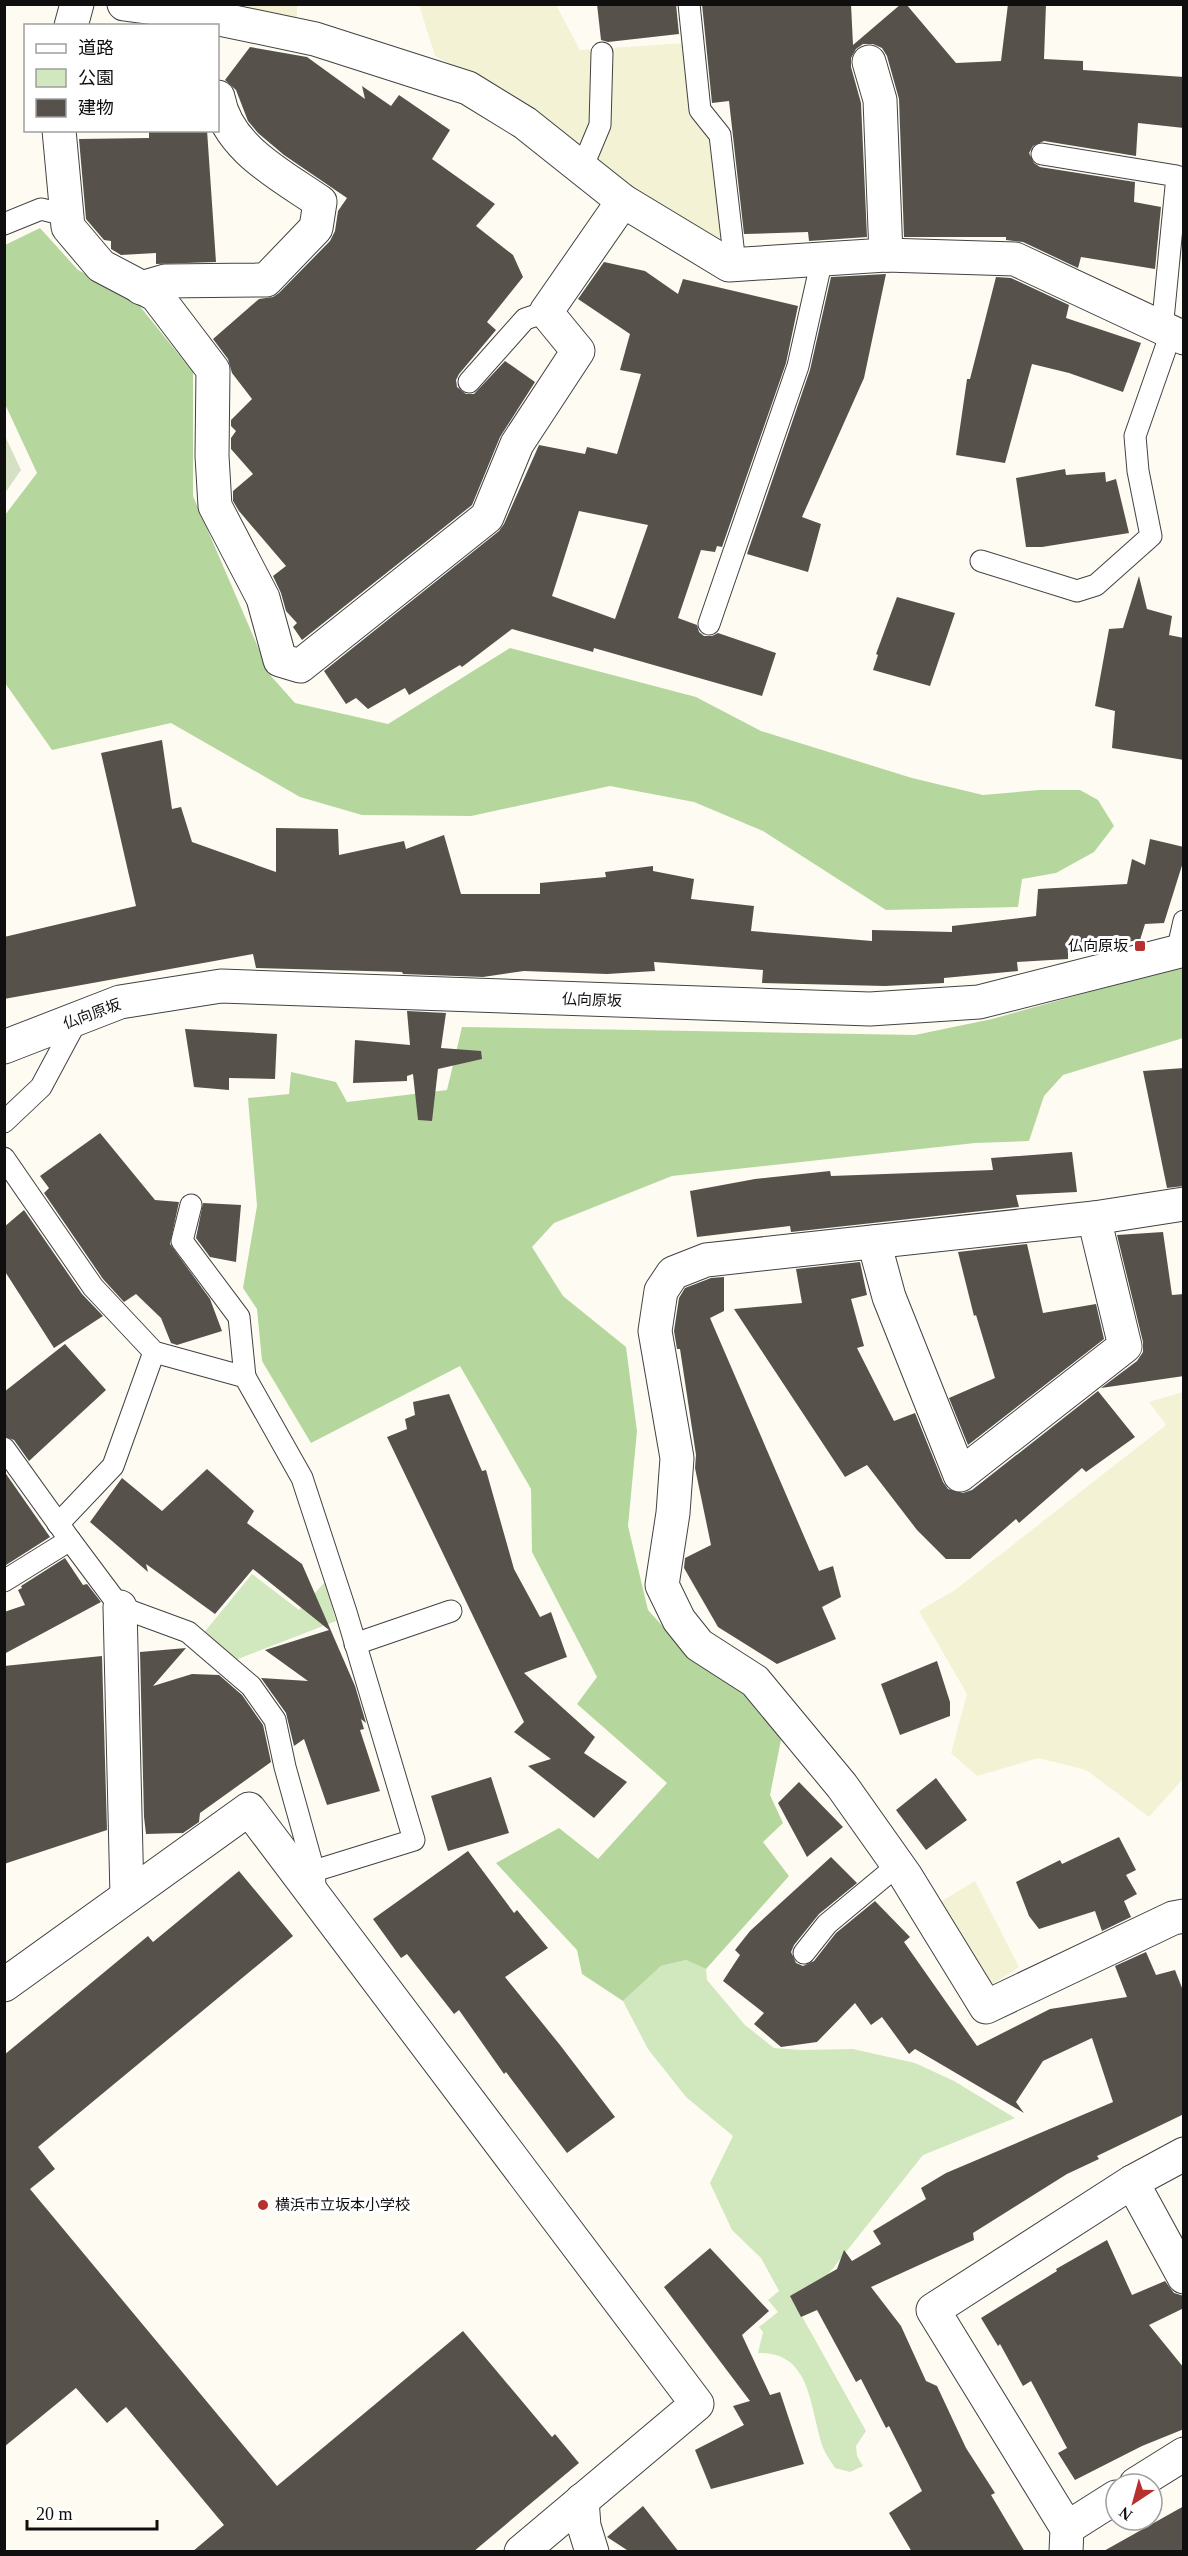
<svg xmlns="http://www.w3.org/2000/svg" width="1188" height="2556" viewBox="0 0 1188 2556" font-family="'Times New Roman','Noto Sans JP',serif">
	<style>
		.farmland { fill: #f3f2d4 }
		.green { fill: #d1e7be }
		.forest { fill: #b5d79e }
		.cemetery { fill: #d5e0c4 }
		.building { fill: #57514c; fill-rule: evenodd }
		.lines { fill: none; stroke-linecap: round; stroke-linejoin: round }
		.lane-casing { stroke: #424242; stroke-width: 23 }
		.street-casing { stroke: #424242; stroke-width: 35 }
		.lane { stroke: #fff; stroke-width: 21 }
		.street { stroke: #fff; stroke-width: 33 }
		.poi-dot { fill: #b73030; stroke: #fff; stroke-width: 2 }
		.labels { text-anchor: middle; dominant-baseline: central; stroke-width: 6; stroke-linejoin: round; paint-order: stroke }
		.poi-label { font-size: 15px; fill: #0f0f0f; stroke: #fff; text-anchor: end }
		.street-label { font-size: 15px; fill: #0f0f0f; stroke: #fff }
	</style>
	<rect width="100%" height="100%" fill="#fefcf2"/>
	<g class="farmland">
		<polygon points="189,5 297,5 297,22"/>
		<polygon points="419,5 556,5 580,50 686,43 713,143 724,248 633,190 486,83 435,56"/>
		<polygon points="1183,1392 1183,1779 1149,1817 1086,1770 1038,1758 977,1776 951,1753 967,1694 919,1611 955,1590 1166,1425 1149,1402"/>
		<polygon points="975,1881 1019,1967 985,1989 935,1905"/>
	</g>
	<g class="green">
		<polygon points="252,1574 299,1610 325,1582 336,1621 235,1660 202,1635"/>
		<path d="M686 1960 706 1969 707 1980 745 2025 774 2048 801 2050 853 2049 915 2063 954 2081 1015 2118 923 2155 799 2311 866 2431 856 2446 857 2456 863 2466 850 2472 835 2468C832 2463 828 2458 825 2452 809 2415 815 2351 758 2353L763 2332 759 2327 778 2312 768 2300 779 2291 761 2258 732 2230 710 2183 733 2136 686 2097 648 2049 623 2001 661 1966Z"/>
	</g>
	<g class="forest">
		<polygon points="40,228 78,270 134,299 193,372 193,496 270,675 295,703 388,724 510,648 696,697 761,731 912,778 983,795 1039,790 1080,790 1098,800 1114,826 1094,852 1056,873 1022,879 1018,907 886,910 763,831 694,802 610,786 471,816 362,815 300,797 171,723 52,750 5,683 5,515 37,473 5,404 5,245"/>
		<polygon points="1183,966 1183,1038 1063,1075 1044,1096 1029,1141 975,1143 672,1176 554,1223 532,1247 563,1296 626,1347 637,1431 628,1526 648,1610 674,1639 762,1707 781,1740 770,1795 783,1823 763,1842 789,1876 706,1969 686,1960 661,1966 623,2001 582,1974 577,1950 496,1863 559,1828 598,1859 667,1783 577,1704 597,1677 532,1552 531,1489 460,1366 311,1443 262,1361 257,1309 243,1288 257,1206 248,1098 289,1094 291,1072 336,1082 347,1102 447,1090 462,1027 915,1035 992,1019"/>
	</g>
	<polygon class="cemetery" points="4,434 21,470 5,493 4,493"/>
	<g class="building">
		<polygon points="597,4 676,4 679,34 608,42 601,40"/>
		<polygon points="702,4 851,4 853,45 901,4 906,4 956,63 1001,61 1008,4 1046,4 1044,59 1083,61 1083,70 1184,77 1184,128 1138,123 1136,156 1044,141 1033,146 1029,153 1034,163 1040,167 1135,182 1134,202 1161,207 1155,269 1081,257 1078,268 1023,242 1006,240 1006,237 904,237 899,99 887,56 882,48 873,44 863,44 856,49 851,58 851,67 861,103 867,237 809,241 808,232 744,234 729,101 712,103"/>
		<polygon points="250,47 307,57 365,99 362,86 391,106 399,95 450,130 432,159 495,204 476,226 513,255 523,277 487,322 496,330 459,374 456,380 457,387 466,394 474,394 505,361 535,382 500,437 472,505 302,640 293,627 297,623 286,611 281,593 273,576 286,566 239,511 233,501 233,491 253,474 231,449 231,438 236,431 231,426 231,420 252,399 232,373 228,359 213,339 259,299 273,297 279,293 330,241 335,231 338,211 347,198 284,155 258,133 248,121 236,90 225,80"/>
		<polygon points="149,130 207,130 216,262 156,264 156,253 121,255 111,249 111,241 104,240 86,219 79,139 149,138"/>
		<path d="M604 262 645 271 678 294 683 279 798 306 786 363 722 547 717 546 715 552 701 550 678 618 697 625 699 632 704 636H712L718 633 776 653 762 696 594 648 593 652 512 629 462 667 460 665 409 695 405 688 368 709 356 698 346 704 324 671 499 531 504 524 539 445 585 454 587 447 617 454 641 374 620 370 630 334 578 299ZM579 511 648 525 615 619 552 596Z"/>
		<polygon points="886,274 864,378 802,517 821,524 808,572 747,554 810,370 831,277"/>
		<polygon points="996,277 1011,278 1069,305 1066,318 1141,343 1123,392 1069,373 1032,364 1005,463 956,455 967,379 970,379"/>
		<polygon points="1065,469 1066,475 1105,472 1106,482 1116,479 1129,533 1042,547 1026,547 1016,478"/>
		<polygon points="1139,576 1147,609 1172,616 1169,635 1184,638 1184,760 1112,748 1115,711 1095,706 1109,629 1123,628"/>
		<polygon points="897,597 955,613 930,686 873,670 878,655 876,654"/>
		<polygon points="162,740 172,809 181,807 192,842 276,872 276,828 338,829 339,855 404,841 406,849 444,835 461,894 540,894 540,883 606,877 605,872 653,866 653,871 694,879 691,899 754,906 751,931 872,941 872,930 952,932 952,926 1036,916 1038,889 1127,884 1132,859 1145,865 1150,839 1184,847 1184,859 1164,923 1145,924 1140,940 1068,950 1068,959 1017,962 1018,971 944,978 944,983 885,986 762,983 763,970 654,962 655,971 607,974 524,971 483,977 403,974 402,972 256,968 253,954 4,999 4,937 136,906 101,753"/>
		<polygon points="407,1011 446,1013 441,1048 481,1051 482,1059 438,1069 432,1121 418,1120 413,1074 407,1076 407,1081 353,1083 355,1040 410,1045"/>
		<polygon points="185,1029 277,1034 275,1079 229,1078 229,1090 194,1087"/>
		<polygon points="1184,1068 1184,1186 1167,1188 1143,1071"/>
		<polygon points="100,1133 155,1200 179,1202 170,1244 210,1299 222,1331 177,1345 171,1343 161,1318 136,1294 124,1302 103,1279 44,1193 49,1188 40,1176"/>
		<polygon points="1072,1152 1077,1192 1016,1195 1019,1207 791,1232 790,1226 697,1237 690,1191 755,1179 830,1171 831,1176 993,1170 991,1158"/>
		<polygon points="203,1203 241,1205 236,1262 210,1257 196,1238"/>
		<polygon points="24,1210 82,1294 103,1316 54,1348 4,1270 4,1227"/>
		<polygon points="1163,1232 1172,1295 1184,1294 1184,1376 1101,1388 1137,1361 1143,1352 1143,1342 1117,1235"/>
		<polygon points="1027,1244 1043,1313 1096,1304 1104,1339 968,1445 949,1398 995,1378 976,1315 974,1316 958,1252"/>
		<polygon points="860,1262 867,1295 851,1299 864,1346 857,1348 894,1421 915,1413 943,1482 948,1489 963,1493 972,1490 1098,1391 1135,1437 1086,1472 1082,1468 1019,1523 1016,1519 970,1559 946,1559 917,1530 867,1465 845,1477 734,1309 802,1303 796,1269"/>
		<polygon points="724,1277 724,1311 710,1318 819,1571 833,1566 841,1597 822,1607 836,1639 777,1664 718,1627 684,1568 685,1558 711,1545 695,1468 696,1455 680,1349 677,1349 674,1331 679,1298 685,1288 711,1278"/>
		<polygon points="65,1344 106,1390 29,1461 14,1440 4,1436 4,1392"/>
		<polygon points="449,1394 482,1471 486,1470 514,1569 540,1617 551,1612 567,1657 524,1673 595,1737 584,1753 627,1782 594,1818 528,1766 551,1759 514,1732 524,1722 387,1437 407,1429 405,1419 415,1415 413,1402"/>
		<polygon points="207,1469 254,1511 247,1523 302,1564 355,1686 366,1723 361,1719 364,1729 360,1730 380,1791 327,1805 304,1739 294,1746 286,1713 261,1678 308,1681 265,1650 329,1630 253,1569 215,1614 146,1564 148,1572 90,1522 122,1478 162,1511"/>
		<polygon points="4,1471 50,1537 6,1565 4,1562"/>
		<polygon points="65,1558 83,1585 87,1584 101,1602 4,1654 4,1612 25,1605 18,1590 22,1588 21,1586"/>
		<polygon points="186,1648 153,1686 192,1674 219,1675 242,1695 263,1725 271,1762 200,1813 199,1822 183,1833 146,1834 144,1817 140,1652"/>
		<polygon points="102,1656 107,1830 4,1864 4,1666"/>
		<polygon points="937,1661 950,1702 950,1716 900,1735 881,1684"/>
		<polygon points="491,1777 509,1833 448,1851 431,1796"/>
		<polygon points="936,1778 967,1820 926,1850 896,1810"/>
		<polygon points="799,1782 843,1827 807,1857 778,1803"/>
		<polygon points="1119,1837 1136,1870 1126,1875 1137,1894 1124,1901 1131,1917 1102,1931 1095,1911 1039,1929 1029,1916 1016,1882 1060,1860 1062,1864"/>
		<polygon points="468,1851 514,1913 517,1910 548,1948 505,1977 560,2045 615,2117 567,2153 506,2072 504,2074 459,2010 454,2014 407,1954 401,1958 373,1919"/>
		<polygon points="831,1857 857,1883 819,1914 794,1945 791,1952 796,1963 803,1966 814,1961 836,1933 875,1901 910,1937 904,1942 977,2046 1050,2009 1127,1997 1115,1966 1146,1952 1156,1975 1175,1970 1184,1993 1184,2114 1097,2156 1099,2159 1067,2174 973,2233 974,2240 871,2287 901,2326 926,2381 937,2386 966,2448 995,2493 991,2495 1025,2552 912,2552 889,2513 922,2491 889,2426 886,2428 861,2379 856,2382 817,2310 801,2317 790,2296 837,2269 844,2250 852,2261 881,2244 873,2231 926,2199 921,2188 946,2173 1113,2102 1092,2038 1043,2061 1016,2102 1024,2113 915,2049 909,2054 882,2017 871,2025 855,2003 817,2042 781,2047 754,2024 764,2013 723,1981 740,1955 735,1950 750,1931"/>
		<polygon points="239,1871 293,1936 38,2147 55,2169 30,2189 277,2486 463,2331 552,2437 555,2434 579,2463 473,2552 192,2552 224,2525 126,2407 107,2423 76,2388 4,2447 4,2055 148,1936 153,1942"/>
		<polygon points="1107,2240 1132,2295 1165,2281 1174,2293 1184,2296 1184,2308 1149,2325 1184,2368 1184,2429 1142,2446 1075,2480 1058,2453 1067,2448 1031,2381 1023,2386 1000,2344 998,2346 981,2318 1057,2271 1056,2269"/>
		<polygon points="710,2248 769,2311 742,2335 770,2395 780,2392 804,2464 711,2489 695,2450 744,2425 733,2406 750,2401 664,2287"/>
		<polygon points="643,2506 679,2552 630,2552 607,2537"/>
		<polygon points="1184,2506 1184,2552 1102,2552"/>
	</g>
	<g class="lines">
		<defs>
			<g id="lane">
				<polyline points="689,4 700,110 720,135 735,264"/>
				<polyline points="1042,154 1177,176 1162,330"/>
				<polyline points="582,168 600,125 602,53"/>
				<polyline points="4,224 41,209 65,215"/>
				<polyline points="469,382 525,319 546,312"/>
				<polyline points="981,561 1077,591 1096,585 1151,536 1138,471 1135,436 1171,333"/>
				<polyline points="709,624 798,366 822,259"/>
				<polyline points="1177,952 1184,921"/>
				<polyline points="4,1122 41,1087 78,1018"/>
				<polyline points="4,1158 93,1287 154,1352 245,1377 302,1478 346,1612 414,1840 314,1871"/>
				<polyline points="191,1205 182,1241 239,1317 245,1377"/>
				<polyline points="4,1448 70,1540 4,1581"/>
				<polyline points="58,1524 113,1466 154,1352"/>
				<polyline points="70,1540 120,1607 188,1632 251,1686 275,1720 285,1767 314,1871 315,1885"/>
				<polyline points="355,1644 451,1611"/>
				<polyline points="804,1953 827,1924 898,1865"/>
			</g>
			<g id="street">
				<polyline points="124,4 191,13 315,39 468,88 525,123 623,201 729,265 886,255 1015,259 1184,338"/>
				<polyline points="71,26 77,4"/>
				<polyline points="869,62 880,100 886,255"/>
				<polyline points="59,130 68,227 101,266 156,295 213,370 212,456 215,506 263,598 280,660 300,666 487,517 517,444 578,351 546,312 623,201"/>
				<path d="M141 288 165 281 266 280 316 228 320 202C281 175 227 148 218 97"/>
				<polyline points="4,1047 120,1002 221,986 870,1009 979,1002 1184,950"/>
				<polyline points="1184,1204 1094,1218 706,1260 673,1273 661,1291 655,1331 677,1458 673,1513 662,1585 679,1620 699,1645 755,1681 842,1786 905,1875 986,2007 1173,1918 1184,1916"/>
				<polyline points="874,1242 889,1297 960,1475 1125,1346 1094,1218"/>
				<polyline points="120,1607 127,1896"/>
				<polyline points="4,1985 249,1809 697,2404 521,2552"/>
				<polyline points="1132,2182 1184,2277"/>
				<polyline points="1136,2484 1184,2454"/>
				<polyline points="582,2500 584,2526 592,2552"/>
				<polyline points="1067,2528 1116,2497"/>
				<polyline points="1066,2552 1067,2528 933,2310 1132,2182 1184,2154"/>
			</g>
		</defs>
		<use href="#lane" class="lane-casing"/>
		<use href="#street" class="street-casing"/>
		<use href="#lane" class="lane"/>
		<use href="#street" class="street"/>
	</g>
	<g class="poi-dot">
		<rect x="1134" y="940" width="12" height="12" rx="3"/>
		<circle cx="263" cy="2205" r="6"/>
	</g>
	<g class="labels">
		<g class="poi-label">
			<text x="1128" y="946">仏向原坂</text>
			<text x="275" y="2205" text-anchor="start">横浜市立坂本小学校</text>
		</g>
		<g class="street-label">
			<text transform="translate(592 1000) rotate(2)">仏向原坂</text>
			<text transform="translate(92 1014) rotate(-20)">仏向原坂</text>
		</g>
	</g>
	<rect width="1188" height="2556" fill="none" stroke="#0f0f0f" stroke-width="12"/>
	<rect x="24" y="24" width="195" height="108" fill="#ffffff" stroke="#9f9f9f" stroke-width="1.5"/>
	<rect x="36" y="44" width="30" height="9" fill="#ffffff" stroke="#9f9f9f" stroke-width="1.5"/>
	<text x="78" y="54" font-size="18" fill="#0f0f0f">道路</text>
	<rect x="36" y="69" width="30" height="18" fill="#d1e7be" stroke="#9f9f9f" stroke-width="1.5"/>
	<text x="78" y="84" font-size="18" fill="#0f0f0f">公園</text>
	<rect x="36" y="99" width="30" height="18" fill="#57514c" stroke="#9f9f9f" stroke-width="1.5"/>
	<text x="78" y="114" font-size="18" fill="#0f0f0f">建物</text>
	<g transform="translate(1134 2502) rotate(216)"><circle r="28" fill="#ffffff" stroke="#9f9f9f" stroke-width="1.5"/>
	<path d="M0-4.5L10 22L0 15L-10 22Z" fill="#b73030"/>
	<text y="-9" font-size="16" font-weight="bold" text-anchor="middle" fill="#0f0f0f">N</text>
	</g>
	<path d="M27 2520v9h130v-9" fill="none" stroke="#0f0f0f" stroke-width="3"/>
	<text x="36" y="2520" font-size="18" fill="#0f0f0f" stroke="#ffffff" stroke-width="4.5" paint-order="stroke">20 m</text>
</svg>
